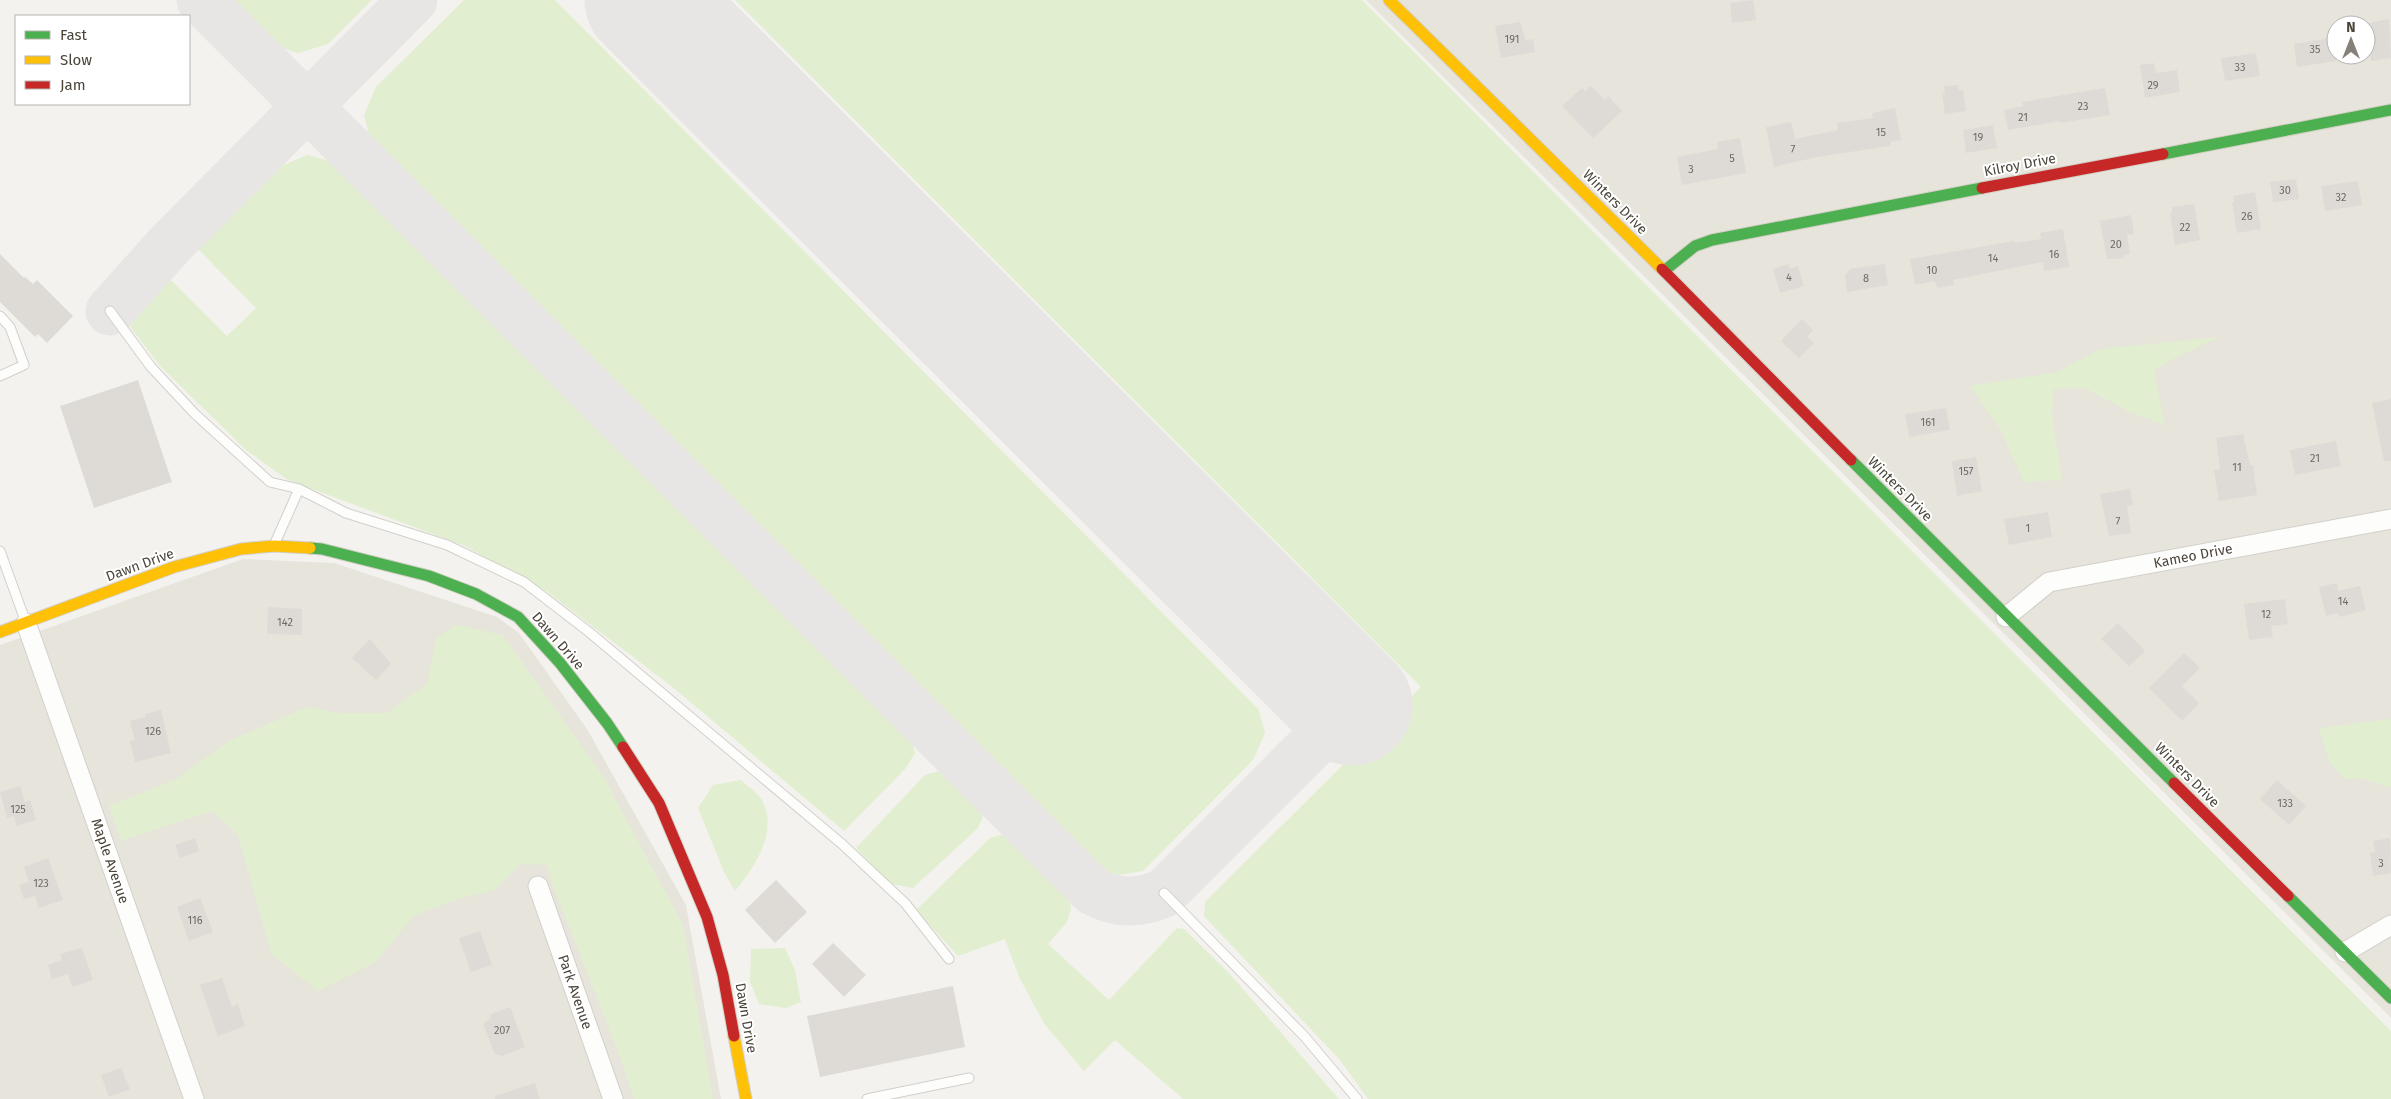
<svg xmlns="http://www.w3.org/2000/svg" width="2391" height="1099" viewBox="0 0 2391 1099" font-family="'Fira Sans',sans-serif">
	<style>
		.residential { fill: #e7e4dc; fill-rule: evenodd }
		.green { fill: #e1eecf }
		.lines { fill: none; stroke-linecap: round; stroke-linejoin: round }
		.taxiway { stroke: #e8e6e4; stroke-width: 49 }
		.runway { stroke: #e8e6e4; stroke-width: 121 }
		.building { fill: #dedbd6 }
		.lane-casing { stroke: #d2d0cb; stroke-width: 11 }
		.street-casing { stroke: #d2d0cb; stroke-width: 21 }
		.fast-casing { stroke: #d3cfc5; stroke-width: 13 }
		.slow-casing { stroke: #d3cfc5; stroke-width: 13 }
		.jam-casing { stroke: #d3cfc5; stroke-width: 13 }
		.lane { stroke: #fdfdfc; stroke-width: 9 }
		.street { stroke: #fdfdfc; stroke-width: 19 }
		.fast { stroke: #4caf50; stroke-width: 11 }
		.slow { stroke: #ffc107; stroke-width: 11 }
		.jam { stroke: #c62828; stroke-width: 11 }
		.labels { text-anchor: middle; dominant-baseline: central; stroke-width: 4; stroke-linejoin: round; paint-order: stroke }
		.number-label { font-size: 11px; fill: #706a61 }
		.street-label { font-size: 14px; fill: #4b4439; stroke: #fff }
	</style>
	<rect width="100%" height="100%" fill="#f4f2ee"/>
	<g class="residential">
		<path d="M1366 0H2391V1018ZM2336 25H2366V55H2336Z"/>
		<polygon points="243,559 334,563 497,617 519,633 587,729 686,905 721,1099 0,1099 0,645"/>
	</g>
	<g class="green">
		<polygon points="227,0 372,0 328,44 298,53 270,44"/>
		<polygon points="464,0 555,0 1259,710 1265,733 1253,760 1143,871 1118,875 1088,864 371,143 364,115 376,87"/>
		<polygon points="735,0 1362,0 2391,1031 2391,1099 1368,1099 1340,1060 1204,916 1205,902 1421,687"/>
		<polygon points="307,155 338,163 911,735 915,753 906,768 844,831 670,685 546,591 465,546 288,480 246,450 160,366 128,324 171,280 227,336 256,308 198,249 282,166"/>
		<polygon points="2219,337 2171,360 2154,371 2165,425 2128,411 2085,388 2054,389 2052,414 2062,480 2024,482 2000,429 1970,386 2057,372 2100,349"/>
		<polygon points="456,625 503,635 603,776 683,925 713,1099 634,1099 620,1057 552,883 547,865 520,864 495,890 462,898 413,916 376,962 318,991 271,954 238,835 212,811 121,841 109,806 176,779 229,741 307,707 338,713 387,713 427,684 436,639"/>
		<polygon points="2391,719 2391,787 2360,778 2344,779 2329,761 2319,728"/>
		<path d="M939 771C962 778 974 795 983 817L978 828 913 888 891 884 856 848 925 775Z"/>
		<path d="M741 780C747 786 760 794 763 802 778 833 754 868 735 891L724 872 698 808 713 785Z"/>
		<polygon points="1001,835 1018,839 1069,892 1071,908 1067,922 1048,944 1109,1000 1177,928 1184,929 1228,972 1339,1099 1183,1099 1115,1040 1084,1071 1045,1025 1019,977 1005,939 958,956 916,910 990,838"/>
		<polygon points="785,948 795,970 801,1002 786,1008 759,1004 750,982 751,949"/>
	</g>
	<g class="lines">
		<g class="taxiway">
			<path d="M201 0 1093 891C1116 904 1139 904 1164 893L1352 705"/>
			<polyline points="110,311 172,242 413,0"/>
		</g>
		<polyline class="runway" points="645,0 1352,705"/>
	</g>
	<g class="building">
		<polygon points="1753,0 1756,20 1732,23 1730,3"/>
		<polygon points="2389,19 2391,58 2371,61 2365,24"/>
		<polygon points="1520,22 1526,40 1533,39 1535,52 1501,58 1495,26"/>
		<polygon points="2336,37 2336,61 2297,67 2294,44"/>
		<polygon points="2256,53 2260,76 2225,81 2221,58"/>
		<polygon points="2154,63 2156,73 2177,70 2180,92 2145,98 2140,65"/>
		<polygon points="1958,85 1959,90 1963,90 1966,111 1945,114 1942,93 1945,93 1944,86"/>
		<polygon points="1591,86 1605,100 1608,96 1622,111 1593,138 1562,106 1582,88 1585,91"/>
		<polygon points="2105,88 2110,115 2060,123 2060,121 2008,130 2004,110 2023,106 2022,102"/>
		<polygon points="1895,108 1901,140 1890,142 1890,146 1817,157 1774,167 1766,127 1791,122 1795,139 1838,130 1837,123 1873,118 1872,113"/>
		<polygon points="1993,125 1997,148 1966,153 1963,130"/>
		<polygon points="1740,138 1746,173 1682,185 1677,157 1718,149 1717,142"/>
		<polygon points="2296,179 2299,199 2273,202 2270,182"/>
		<polygon points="2358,181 2362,205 2325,211 2321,186"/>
		<polygon points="2255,192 2261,229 2237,233 2232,202 2234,202 2233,196"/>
		<polygon points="2194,204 2200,240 2175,245 2170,213 2172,213 2172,207"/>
		<polygon points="2131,215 2134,234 2127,235 2130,254 2124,255 2125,258 2107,259 2100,221"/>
		<polygon points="2063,229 2069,267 2044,271 2043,262 1953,280 1954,285 1938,288 1934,281 1915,285 1910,259 2014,241 2015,243 2041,239 2040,233"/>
		<polygon points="0,254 24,278 25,277 33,284 37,280 73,316 47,343 38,334 35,337 0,302"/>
		<polygon points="1788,264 1790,269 1798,266 1804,286 1780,293 1773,269"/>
		<polygon points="1885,264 1888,285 1847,292 1845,275 1850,269"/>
		<polygon points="1802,319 1813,330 1807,337 1814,343 1799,358 1781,341"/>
		<polygon points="138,380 172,482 94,508 60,406"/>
		<polygon points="2391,399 2391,461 2384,461 2372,403"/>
		<polygon points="1946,408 1950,430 1909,437 1905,414"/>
		<polygon points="2243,434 2250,465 2253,465 2257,495 2219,501 2214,470 2220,469 2216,438"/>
		<polygon points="2336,441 2341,466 2295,475 2290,450"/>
		<polygon points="1976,457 1982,491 1957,496 1952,461"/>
		<polygon points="2130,489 2133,505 2127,506 2131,533 2109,536 2100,494"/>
		<polygon points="2048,512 2052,537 2009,545 2004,519"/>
		<polygon points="2337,583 2338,591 2360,586 2366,610 2340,617 2337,613 2326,616 2319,587"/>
		<polygon points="2285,599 2288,624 2271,626 2273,637 2249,640 2244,604"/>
		<polygon points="268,607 302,609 302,635 267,634"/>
		<polygon points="2118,623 2145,651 2129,666 2101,639"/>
		<polygon points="370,639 391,664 376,680 352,658"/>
		<polygon points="2184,653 2200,668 2182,686 2199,703 2182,721 2149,688"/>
		<polygon points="161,710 171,753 135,762 130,741 135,740 130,721 145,717 145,714"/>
		<polygon points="2277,780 2306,806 2289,825 2260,799"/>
		<polygon points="20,786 25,802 30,800 36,820 17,826 14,816 7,818 0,792"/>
		<polygon points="195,838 199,851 180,858 175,845"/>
		<polygon points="2390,838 2391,873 2373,876 2370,853 2375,852 2373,841"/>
		<polygon points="48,858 63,900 39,908 35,896 24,899 19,885 29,882 24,867"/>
		<polygon points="776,880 807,912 775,943 745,910"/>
		<polygon points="200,898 213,932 189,941 177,907"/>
		<polygon points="480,931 492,965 471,972 459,938"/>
		<polygon points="833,943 866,975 844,997 812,964"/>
		<polygon points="82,948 93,980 72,987 68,974 52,979 48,965 62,960 60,954"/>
		<polygon points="222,978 232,1007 238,1004 245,1026 218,1036 200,985"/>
		<polygon points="953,986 965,1047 820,1077 807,1016"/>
		<polygon points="510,1007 525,1047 502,1056 495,1054 483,1024 491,1018 489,1015"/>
		<polygon points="121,1068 130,1089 109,1097 101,1075"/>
		<polygon points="535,1083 540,1099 495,1099 495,1096"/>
	</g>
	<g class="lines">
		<defs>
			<g id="lane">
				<polyline points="110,311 151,367 195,414 270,482 299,489 346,513 447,545 524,582 589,632 842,844 905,903 949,959"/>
				<polyline points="0,316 10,327 24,365 0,376"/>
				<polyline points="275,543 299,489"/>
				<polyline points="0,551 25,620"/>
				<polyline points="1164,893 1305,1037 1357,1099"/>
				<polyline points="867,1099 969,1078"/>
			</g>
			<g id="street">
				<polyline points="2006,617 2049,582 2391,519"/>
				<polyline points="26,623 194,1099"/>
				<polyline points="538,886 613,1099"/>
				<polyline points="2345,952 2391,925"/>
			</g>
			<g id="fast">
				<polyline points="2163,154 2391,110"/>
				<polyline points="1664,271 1695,246 1712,240 1982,188"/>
				<polyline points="1851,460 2174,783"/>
				<polyline points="310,548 322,549 429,576 476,594 518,617 560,663 607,723 623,747"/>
				<polyline points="2288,896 2391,998"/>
			</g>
			<g id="slow">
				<polyline points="1389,0 1662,269"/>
				<polyline points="0,632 174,567 241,549 274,546 310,548"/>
				<polyline points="734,1036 746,1099"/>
			</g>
			<g id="jam">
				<polyline points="1982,188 2163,154"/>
				<polyline points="1662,269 1851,460"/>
				<polyline points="623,747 659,803 707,917 723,975 734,1036"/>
				<polyline points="2174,783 2288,896"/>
			</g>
		</defs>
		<use href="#lane" class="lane-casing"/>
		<use href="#street" class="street-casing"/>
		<use href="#fast" class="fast-casing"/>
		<use href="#slow" class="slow-casing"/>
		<use href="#jam" class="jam-casing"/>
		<use href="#lane" class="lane"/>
		<use href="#street" class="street"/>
		<use href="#fast" class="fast"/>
		<use href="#slow" class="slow"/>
		<use href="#jam" class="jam"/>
	</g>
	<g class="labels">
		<g class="number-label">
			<text x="1512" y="39">191</text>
			<text x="2315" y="49">35</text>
			<text x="2240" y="67">33</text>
			<text x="2153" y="85">29</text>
			<text x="2083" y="106">23</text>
			<text x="2023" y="117">21</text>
			<text x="1881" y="132">15</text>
			<text x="1978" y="137">19</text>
			<text x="1793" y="149">7</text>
			<text x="1732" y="158">5</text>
			<text x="1691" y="169">3</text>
			<text x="2285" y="190">30</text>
			<text x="2341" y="197">32</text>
			<text x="2247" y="216">26</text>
			<text x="2185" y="227">22</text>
			<text x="2116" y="244">20</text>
			<text x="2054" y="254">16</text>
			<text x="1993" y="258">14</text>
			<text x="1932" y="270">10</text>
			<text x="1789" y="277">4</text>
			<text x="1866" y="278">8</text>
			<text x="1928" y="422">161</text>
			<text x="2315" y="458">21</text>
			<text x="2237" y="467">11</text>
			<text x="1966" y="471">157</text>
			<text x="2118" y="521">7</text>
			<text x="2028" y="528">1</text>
			<text x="2343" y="601">14</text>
			<text x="2266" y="614">12</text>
			<text x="285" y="622">142</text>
			<text x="153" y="731">126</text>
			<text x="2285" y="803">133</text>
			<text x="18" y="809">125</text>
			<text x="2381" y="863">3</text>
			<text x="41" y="883">123</text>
			<text x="195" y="920">116</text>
			<text x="502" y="1030">207</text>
		</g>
		<g class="street-label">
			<text transform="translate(2020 165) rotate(-11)">Kilroy Drive</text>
			<text transform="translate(1615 202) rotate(45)">Winters Drive</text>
			<text transform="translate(1900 489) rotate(45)">Winters Drive</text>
			<text transform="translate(2193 556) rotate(-11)">Kameo Drive</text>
			<text transform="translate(140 565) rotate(-20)">Dawn Drive</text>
			<text transform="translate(558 641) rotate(49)">Dawn Drive</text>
			<text transform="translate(2187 775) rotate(45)">Winters Drive</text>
			<text transform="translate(110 861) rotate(71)">Maple Avenue</text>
			<text transform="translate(575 992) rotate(71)">Park Avenue</text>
			<text transform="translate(746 1018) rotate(80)">Dawn Drive</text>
		</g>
	</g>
	<rect x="15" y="15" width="175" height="90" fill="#ffffff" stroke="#b7b4b0"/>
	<rect x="25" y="31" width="25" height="8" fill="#4caf50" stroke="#b7b4b0"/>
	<text x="60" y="40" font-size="15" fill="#4b4439">Fast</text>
	<rect x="25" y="56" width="25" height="8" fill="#ffc107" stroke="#b7b4b0"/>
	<text x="60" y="65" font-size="15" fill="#4b4439">Slow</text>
	<rect x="25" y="81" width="25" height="8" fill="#c62828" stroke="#b7b4b0"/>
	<text x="60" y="90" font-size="15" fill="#4b4439">Jam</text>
	<g transform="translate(2351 40)"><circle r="24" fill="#ffffff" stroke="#b7b4b0"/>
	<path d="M0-4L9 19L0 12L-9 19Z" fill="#868178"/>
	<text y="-8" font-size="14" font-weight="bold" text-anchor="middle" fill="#4b4439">N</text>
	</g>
</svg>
